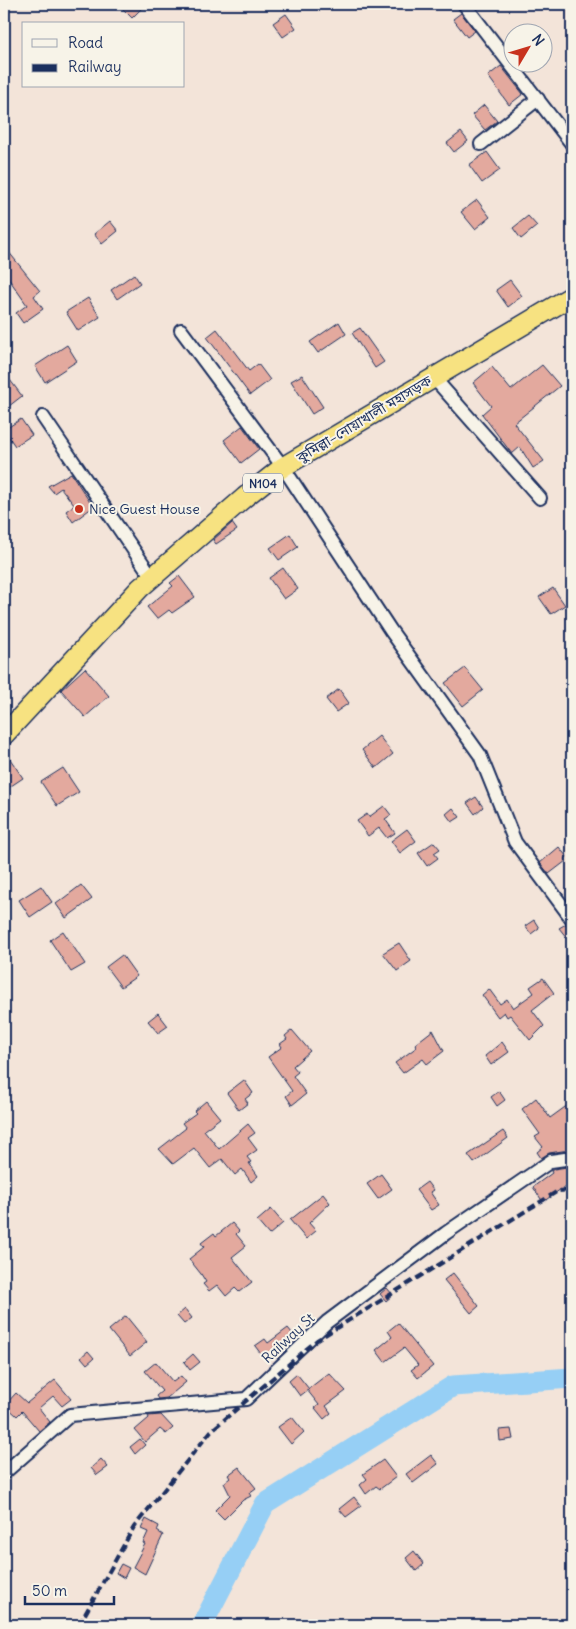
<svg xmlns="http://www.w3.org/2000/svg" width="576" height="1629" viewBox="0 0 576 1629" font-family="Delius,'Noto Sans Bengali',sans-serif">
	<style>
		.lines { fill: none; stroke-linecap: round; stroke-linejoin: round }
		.river { stroke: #96cff5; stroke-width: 21 }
		.building { fill: #e3a99e; stroke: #1b2f5e }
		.minor-casing { stroke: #1b2f5e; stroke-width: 16 }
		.highway-casing { stroke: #1b2f5e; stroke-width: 22 }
		.minor { stroke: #f7f3e8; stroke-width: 12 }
		.highway { stroke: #f7e281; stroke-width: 19 }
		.rail { stroke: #1b2f5e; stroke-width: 4; stroke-dasharray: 8 4; stroke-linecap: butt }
		.poi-dot { fill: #c8321e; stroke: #f7f3e8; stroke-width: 2 }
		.labels { text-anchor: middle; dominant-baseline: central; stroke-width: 4; stroke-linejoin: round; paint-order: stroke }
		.shield { fill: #f7f3e8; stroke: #5d6a87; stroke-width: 1 }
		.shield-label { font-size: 12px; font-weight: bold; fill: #1b2f5e }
		.street-label { font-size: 14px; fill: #1b2f5e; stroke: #f7f3e8 }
		.poi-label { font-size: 14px; fill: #1b2f5e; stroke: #f7f3e8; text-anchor: start }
	</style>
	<rect width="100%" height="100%" fill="#f3e4d9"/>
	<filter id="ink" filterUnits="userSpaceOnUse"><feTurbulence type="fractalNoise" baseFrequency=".02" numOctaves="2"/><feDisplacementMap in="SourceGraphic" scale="10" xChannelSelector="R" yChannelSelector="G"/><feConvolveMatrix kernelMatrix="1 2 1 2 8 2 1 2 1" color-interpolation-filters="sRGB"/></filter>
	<g filter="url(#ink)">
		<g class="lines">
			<polyline class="river" points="202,1625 265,1504 453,1386 572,1378"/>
		</g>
		<g class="building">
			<polygon points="118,4 146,4 132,18"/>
			<polygon points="461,13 475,31 467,37 453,19"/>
			<polygon points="286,14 296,28 283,37 273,23"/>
			<polygon points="501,66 523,94 509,105 488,76"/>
			<polygon points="484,105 497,121 485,130 472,115"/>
			<polygon points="461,132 468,141 454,152 447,143"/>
			<polygon points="487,152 500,170 482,183 469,165"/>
			<polygon points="477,200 490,217 475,229 461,212"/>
			<polygon points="528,216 537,226 521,239 513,228"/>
			<polygon points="110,221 118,231 102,244 94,234"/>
			<polygon points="4,246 40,291 34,296 43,309 23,323 16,313 27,305 4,272"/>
			<polygon points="134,274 140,283 117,299 111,290"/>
			<polygon points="510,280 522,296 508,307 496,290"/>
			<polygon points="88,298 100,317 78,331 66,312"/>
			<polygon points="339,322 346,334 318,353 310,342"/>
			<polygon points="360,328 384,362 375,368 352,333"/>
			<polygon points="217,329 249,371 258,364 270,380 250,395 207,337"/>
			<polygon points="67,345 77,361 45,382 35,366"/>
			<polygon points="542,365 560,386 514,423 544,461 533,468 520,447 512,454 482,414 491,406 473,383 492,367 511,390"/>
			<polygon points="4,372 22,396 4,410"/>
			<polygon points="302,375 323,407 312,414 291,381"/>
			<polygon points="21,419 32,435 15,446 4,430"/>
			<polygon points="242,426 259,449 241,463 224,440"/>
			<polygon points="71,473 93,507 73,522 66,511 74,505 61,488 54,493 48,486"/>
			<polygon points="232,523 237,530 216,544 213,540"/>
			<polygon points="290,534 298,547 279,560 270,548"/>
			<polygon points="283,568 298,589 284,599 269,578"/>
			<polygon points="179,576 195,597 172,613 169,610 157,619 147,607 173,586 170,583"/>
			<polygon points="553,588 565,605 551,614 539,597"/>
			<polygon points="85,668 109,696 85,717 61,690"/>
			<polygon points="465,668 483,690 463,706 445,683"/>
			<polygon points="339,689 349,703 336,712 326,699"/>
			<polygon points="379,736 393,754 376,768 362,750"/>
			<polygon points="4,750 23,778 8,788 4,782"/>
			<polygon points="63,768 79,792 57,806 41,782"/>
			<polygon points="476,797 483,807 475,814 467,803"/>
			<polygon points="384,806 391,815 385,819 395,833 387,838 379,828 368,836 357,821 367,814 369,817"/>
			<polygon points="453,808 460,817 452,822 446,814"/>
			<polygon points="407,829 416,841 400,853 391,841"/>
			<polygon points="434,842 440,849 434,853 438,858 427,866 418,853"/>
			<polygon points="559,847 567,857 565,859 566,861 549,874 540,863"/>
			<polygon points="81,885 92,899 66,918 56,904"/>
			<polygon points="41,886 52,902 30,917 19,900"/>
			<polygon points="534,920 539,928 531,934 525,926"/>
			<polygon points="566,924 572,927 572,934 567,938 559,928"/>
			<polygon points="63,931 85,964 71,972 50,940"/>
			<polygon points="399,943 411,961 397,971 383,953"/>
			<polygon points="122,955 137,976 121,987 106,967"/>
			<polygon points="543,978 554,993 532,1010 544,1026 530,1040 510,1015 507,1017 504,1012 498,1017 482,995 489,989 500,1004 507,999 513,1008 534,993 530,987"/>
			<polygon points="158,1013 168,1026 158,1033 148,1021"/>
			<polygon points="292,1030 310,1051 293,1066 298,1072 293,1076 306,1094 292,1105 286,1096 292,1091 268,1057 282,1047 280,1044 287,1039 285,1036"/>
			<polygon points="433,1030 444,1051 427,1064 423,1059 403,1073 395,1063 417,1047 415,1044"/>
			<polygon points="502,1042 509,1052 491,1065 485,1056"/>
			<polygon points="244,1080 253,1093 245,1099 248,1103 239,1110 227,1093"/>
			<polygon points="499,1091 505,1100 497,1106 491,1097"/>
			<polygon points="536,1098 550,1118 572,1102 572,1114 566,1119 572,1127 572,1148 569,1150 549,1153 541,1158 537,1152 543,1147 535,1137 540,1134 522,1109"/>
			<polygon points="206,1101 220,1118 204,1130 219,1149 248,1124 255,1133 248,1138 257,1150 247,1157 251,1162 249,1163 258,1176 251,1182 242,1169 235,1175 222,1159 210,1168 194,1148 173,1164 159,1149 186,1128 182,1123 196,1113 194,1111"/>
			<polygon points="503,1131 508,1138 474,1163 468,1155"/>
			<polygon points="567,1167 572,1174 572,1181 543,1202 533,1187 552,1173 551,1171 554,1169"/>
			<polygon points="381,1174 392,1189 378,1199 367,1184"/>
			<polygon points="427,1182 433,1190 430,1192 439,1205 431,1210 416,1190"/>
			<polygon points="323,1194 330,1203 309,1223 316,1231 306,1239 290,1220"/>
			<polygon points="271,1209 283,1223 269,1235 257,1221"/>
			<polygon points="232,1223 239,1231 236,1234 246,1246 232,1257 252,1282 239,1292 235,1288 226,1296 217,1285 209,1291 203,1284 206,1282 201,1274 189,1259 204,1247 201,1243 214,1233 216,1236"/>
			<polygon points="453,1273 479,1306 471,1313 444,1280"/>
			<polygon points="387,1288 393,1295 386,1301 380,1294"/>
			<polygon points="185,1309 192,1318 184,1324 177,1316"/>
			<polygon points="126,1316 147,1342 130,1356 109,1330"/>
			<polygon points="398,1323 433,1366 418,1378 411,1370 418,1365 404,1348 385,1362 376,1350 392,1337 388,1331"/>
			<polygon points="288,1328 297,1339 283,1351 279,1346 264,1358 255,1346 265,1339 268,1343"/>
			<polygon points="88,1351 94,1358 87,1364 81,1357"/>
			<polygon points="193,1354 200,1362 190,1370 184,1362"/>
			<polygon points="156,1362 173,1382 181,1376 186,1382 167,1398 158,1399 156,1396 162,1391 145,1371"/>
			<polygon points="329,1373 346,1391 326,1406 331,1413 324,1419 315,1408 319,1405 307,1390"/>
			<polygon points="297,1374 309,1389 300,1396 289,1381"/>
			<polygon points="55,1380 71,1399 62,1406 53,1396 39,1408 50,1422 39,1431 22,1411 17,1416 5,1405 16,1393 27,1403"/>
			<polygon points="161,1415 173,1428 166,1434 160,1429 145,1442 135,1430 149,1418 148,1416"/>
			<polygon points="292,1417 304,1432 291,1444 278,1427"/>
			<polygon points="511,1429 513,1439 500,1441 499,1430"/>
			<polygon points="140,1439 145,1445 135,1454 130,1447"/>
			<polygon points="431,1455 438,1464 413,1483 406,1474"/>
			<polygon points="101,1459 108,1467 97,1475 91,1468"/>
			<polygon points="383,1460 396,1477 380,1489 376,1486 366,1494 360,1485 367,1479 363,1474"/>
			<polygon points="239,1467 256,1488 249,1493 251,1496 243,1500 224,1519 215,1510 230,1495 224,1483 230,1478 228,1475"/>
			<polygon points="354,1497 361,1506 346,1517 339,1509"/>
			<polygon points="146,1519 159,1526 157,1531 163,1535 145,1574 133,1567 145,1544 143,1543 148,1532 141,1529"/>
			<polygon points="414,1551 424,1564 416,1571 406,1558"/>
			<polygon points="121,1564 129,1568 124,1578 116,1573"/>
		</g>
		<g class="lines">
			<defs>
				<g id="minor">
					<polyline points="464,4 572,144"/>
					<polyline points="481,144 538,99"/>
					<polyline points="181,330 283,467 391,631 480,755 515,842 572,919"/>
					<polyline points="434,378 540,498"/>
					<polyline points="43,417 152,577"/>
					<polyline points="4,1473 70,1415 246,1399 327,1322 446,1233 551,1161 572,1158"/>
				</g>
				<polyline id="highway" points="4,735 140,588 245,497 283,467 572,296"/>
			</defs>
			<use href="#minor" class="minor-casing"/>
			<use href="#highway" class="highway-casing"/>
			<use href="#minor" class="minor"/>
			<use href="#highway" class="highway"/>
			<polyline class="rail" points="79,1625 134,1527 211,1431 317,1340 558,1191 572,1190"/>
		</g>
	</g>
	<circle class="poi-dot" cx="79" cy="509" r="5"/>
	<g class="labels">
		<rect class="shield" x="243" y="473.5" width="40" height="19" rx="4"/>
		<g class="shield-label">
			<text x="263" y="483">N104</text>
		</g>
		<g class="street-label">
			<text transform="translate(364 419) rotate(-31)">কুমিল্লা–নোয়াখালী মহাসড়ক</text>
			<text transform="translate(288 1338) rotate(-43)">Railway St</text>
		</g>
		<g class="poi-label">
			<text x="89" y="509">Nice Guest House</text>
		</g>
	</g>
	<rect width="576" height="1629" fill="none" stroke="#f7f3e8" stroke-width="20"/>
	<rect x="10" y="10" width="556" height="1609" fill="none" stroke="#1b2f5e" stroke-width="2" filter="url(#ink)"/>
	<rect x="22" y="22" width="162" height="65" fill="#f7f3e8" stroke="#9fa5b1"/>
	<rect x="32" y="39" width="25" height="8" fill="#f7f3e8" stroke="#9fa5b1"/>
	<text x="68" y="48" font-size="15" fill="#1b2f5e">Road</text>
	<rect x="32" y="64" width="25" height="8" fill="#1b2f5e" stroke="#9fa5b1"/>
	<text x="68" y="72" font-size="15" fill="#1b2f5e">Railway</text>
	<g transform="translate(528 48) rotate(52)"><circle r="24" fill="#f7f3e8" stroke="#9fa5b1"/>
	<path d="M0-4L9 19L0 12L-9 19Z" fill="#c8321e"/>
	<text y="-8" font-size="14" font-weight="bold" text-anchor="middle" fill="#1b2f5e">N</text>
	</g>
	<path d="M25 1596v8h89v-8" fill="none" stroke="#1b2f5e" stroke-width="2.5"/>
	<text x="32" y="1596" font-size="15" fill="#1b2f5e" stroke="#f7f3e8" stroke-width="4" paint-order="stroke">50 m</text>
</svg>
